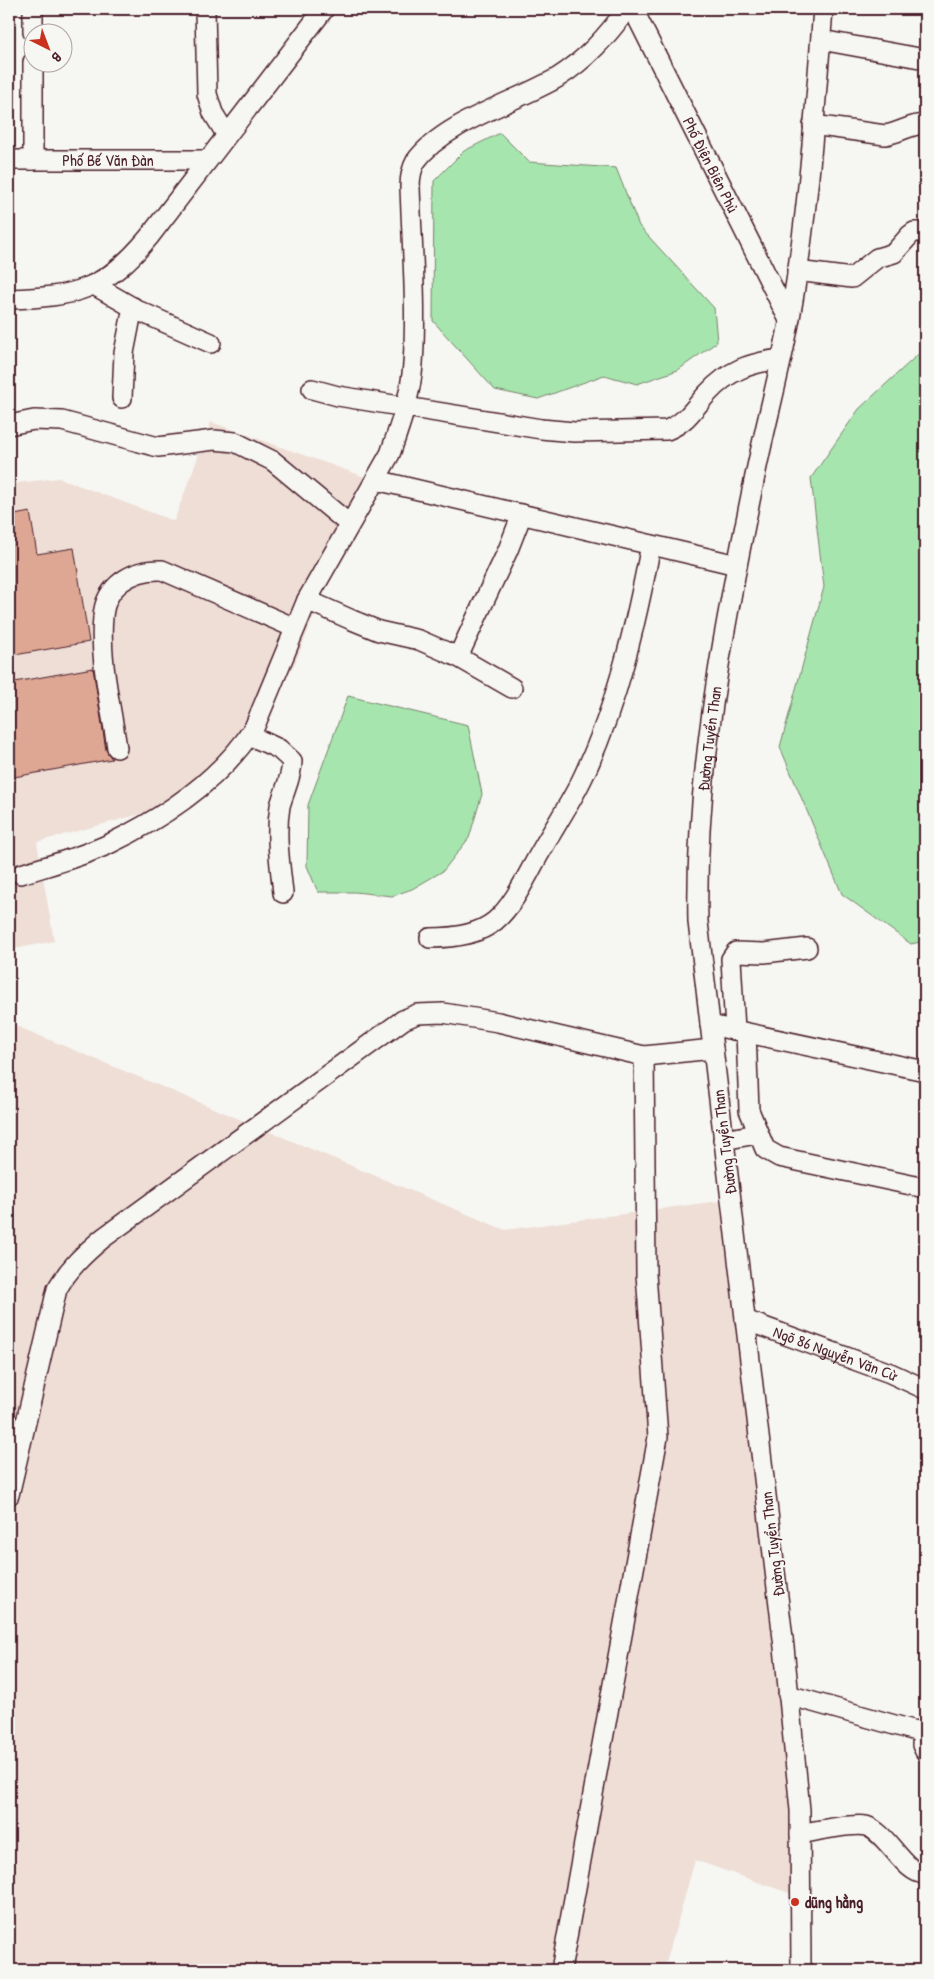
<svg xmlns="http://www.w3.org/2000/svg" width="934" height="1979" viewBox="0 0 934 1979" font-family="'Patrick Hand',sans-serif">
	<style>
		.built { fill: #eeded6 }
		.green { fill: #a6e6ae; stroke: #78826c }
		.building { fill: #dda794; stroke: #4a1f2b }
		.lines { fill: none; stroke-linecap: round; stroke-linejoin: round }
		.minor-casing { stroke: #4a1f2b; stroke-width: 22 }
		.minor { stroke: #f6f6f2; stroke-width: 19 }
		.poi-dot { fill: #c8321e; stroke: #f6f6f2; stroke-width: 2 }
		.labels { text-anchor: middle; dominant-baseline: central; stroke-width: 4; stroke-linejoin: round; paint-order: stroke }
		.street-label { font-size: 16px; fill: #4a1f2b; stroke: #f6f6f2 }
		.poi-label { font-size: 16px; font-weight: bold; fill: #4a1f2b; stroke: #f6f6f2; text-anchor: start }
	</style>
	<rect width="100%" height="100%" fill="#f6f6f2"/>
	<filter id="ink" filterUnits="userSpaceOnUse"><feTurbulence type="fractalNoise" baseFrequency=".02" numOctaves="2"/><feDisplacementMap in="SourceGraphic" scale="10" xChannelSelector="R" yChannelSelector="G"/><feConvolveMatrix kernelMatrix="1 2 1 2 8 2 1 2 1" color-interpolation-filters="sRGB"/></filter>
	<g filter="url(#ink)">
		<g class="built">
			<polygon points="211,422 379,482 330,575 295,663 239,744 170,806 37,842 54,941 9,950 9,484 59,478 174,521"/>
			<polygon points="9,1023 505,1230 719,1201 740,1321 797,1811 797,1896 695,1860 664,1970 9,1970"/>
		</g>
		<g class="green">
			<polygon points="500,133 529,162 616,168 639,226 714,308 717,342 678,370 637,384 604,375 538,399 495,390 433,321 434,181 464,151"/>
			<polygon points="925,348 925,941 911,944 842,894 780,747 824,587 811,478 859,409"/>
			<polygon points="348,696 468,725 482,794 469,838 443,871 412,889 392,896 355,892 318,892 307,866 308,805"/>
		</g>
		<g class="building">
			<polygon points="30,512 37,554 74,548 89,642 9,656 9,516"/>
			<polygon points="93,668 106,750 112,759 9,778 9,683"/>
		</g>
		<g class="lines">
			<defs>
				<g id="minor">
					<polyline points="205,9 207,94 213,113 226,134"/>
					<path id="s1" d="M633 9 789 320"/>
					<polyline points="33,32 33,9"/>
					<polyline points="821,40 925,59"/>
					<path d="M813 125 885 135C900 133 910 124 925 124"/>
					<path id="s2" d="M9 160H206"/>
					<polyline points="33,160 33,62"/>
					<polyline points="797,271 852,278 877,258 894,253 910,235 914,232 925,232"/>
					<polyline points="94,285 139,311 211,343"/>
					<path d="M9 299C76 297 105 290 149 237L324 9"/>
					<path d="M312 389 338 396 541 429 574 432 667 430C687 422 693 409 707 394 729 370 749 363 781 359"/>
					<polyline points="122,398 124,353 133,307"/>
					<polyline points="9,425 34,420 62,421 158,447 214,440 235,442 273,461 349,524"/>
					<polyline points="376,480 737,565"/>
					<polyline points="307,600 352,620 379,631 419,640 458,657 508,550 522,514"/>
					<polyline points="458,657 512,688"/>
					<path d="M249 735 279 749 292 761C292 777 284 791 280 806 275 835 280 864 283 893"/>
					<path d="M117 748C111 706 99 660 103 617 105 585 133 569 162 570L295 628"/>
					<path d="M21 874C50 865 81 857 109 844 165 817 220 780 254 728L307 600 390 454C400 425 411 395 413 364 417 306 412 246 410 187 410 179 412 168 416 161 444 122 516 102 557 78 586 60 607 36 627 9"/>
					<path d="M430 938C452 938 478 935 495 921 515 904 528 873 541 851 555 826 572 801 584 775 618 702 636 623 651 545"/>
					<polyline points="710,1025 925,1071"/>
					<polyline points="735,1030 731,959 736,952 764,953 807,948"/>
					<polyline points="746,1033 749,1110 765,1149 779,1157 925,1188"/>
					<polyline points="723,1140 757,1134"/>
					<path id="s3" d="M745 1320 890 1373 925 1389"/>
					<path d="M9 1495 57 1289C69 1268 84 1254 103 1238L403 1020 417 1014 443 1013 498 1022 644 1056"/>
					<polyline points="788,1695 923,1733 925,1727"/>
					<polyline points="923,1733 922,1745 925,1751"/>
					<path d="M800 1834C815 1831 852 1823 866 1826 888 1833 904 1874 925 1874"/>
					<polyline points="561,1970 658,1437 646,1274 644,1056 713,1049"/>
					<path id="s4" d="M801 1970 800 1810 784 1647 698 922C695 772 724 627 754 481 765 426 780 372 790 318 808 216 815 112 823 9"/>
				</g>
			</defs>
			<use href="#minor" class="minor-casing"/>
			<use href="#minor" class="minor"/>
		</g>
	</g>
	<circle class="poi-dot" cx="795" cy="1902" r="5"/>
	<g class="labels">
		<g class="street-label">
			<text stroke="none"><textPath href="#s2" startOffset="99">Phố Bế Văn Đàn</textPath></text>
			<text stroke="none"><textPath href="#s1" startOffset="174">Phố Điện Biên Phủ</textPath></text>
			<text stroke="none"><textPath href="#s4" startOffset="1238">Đường Tuyển Than</textPath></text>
			<text transform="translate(724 1142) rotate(-97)">Đường Tuyển Than</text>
			<text stroke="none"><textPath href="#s3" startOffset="96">Ngõ 86 Nguyễn Văn Cừ</textPath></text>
			<text transform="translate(772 1544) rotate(-97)">Đường Tuyển Than</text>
		</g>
		<g class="poi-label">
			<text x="805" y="1902">dũng hằng</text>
		</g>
	</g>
	<rect width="934" height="1979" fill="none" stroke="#f6f6f2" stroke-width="30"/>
	<rect x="15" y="15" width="904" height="1949" fill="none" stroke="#4a1f2b" stroke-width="2" filter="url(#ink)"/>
	<g transform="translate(48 48) rotate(138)"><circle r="24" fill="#f6f6f2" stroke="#b1a0a2"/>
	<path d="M0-4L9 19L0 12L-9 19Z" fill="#c8321e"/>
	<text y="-8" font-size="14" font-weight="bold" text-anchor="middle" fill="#4a1f2b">B</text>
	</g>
</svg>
